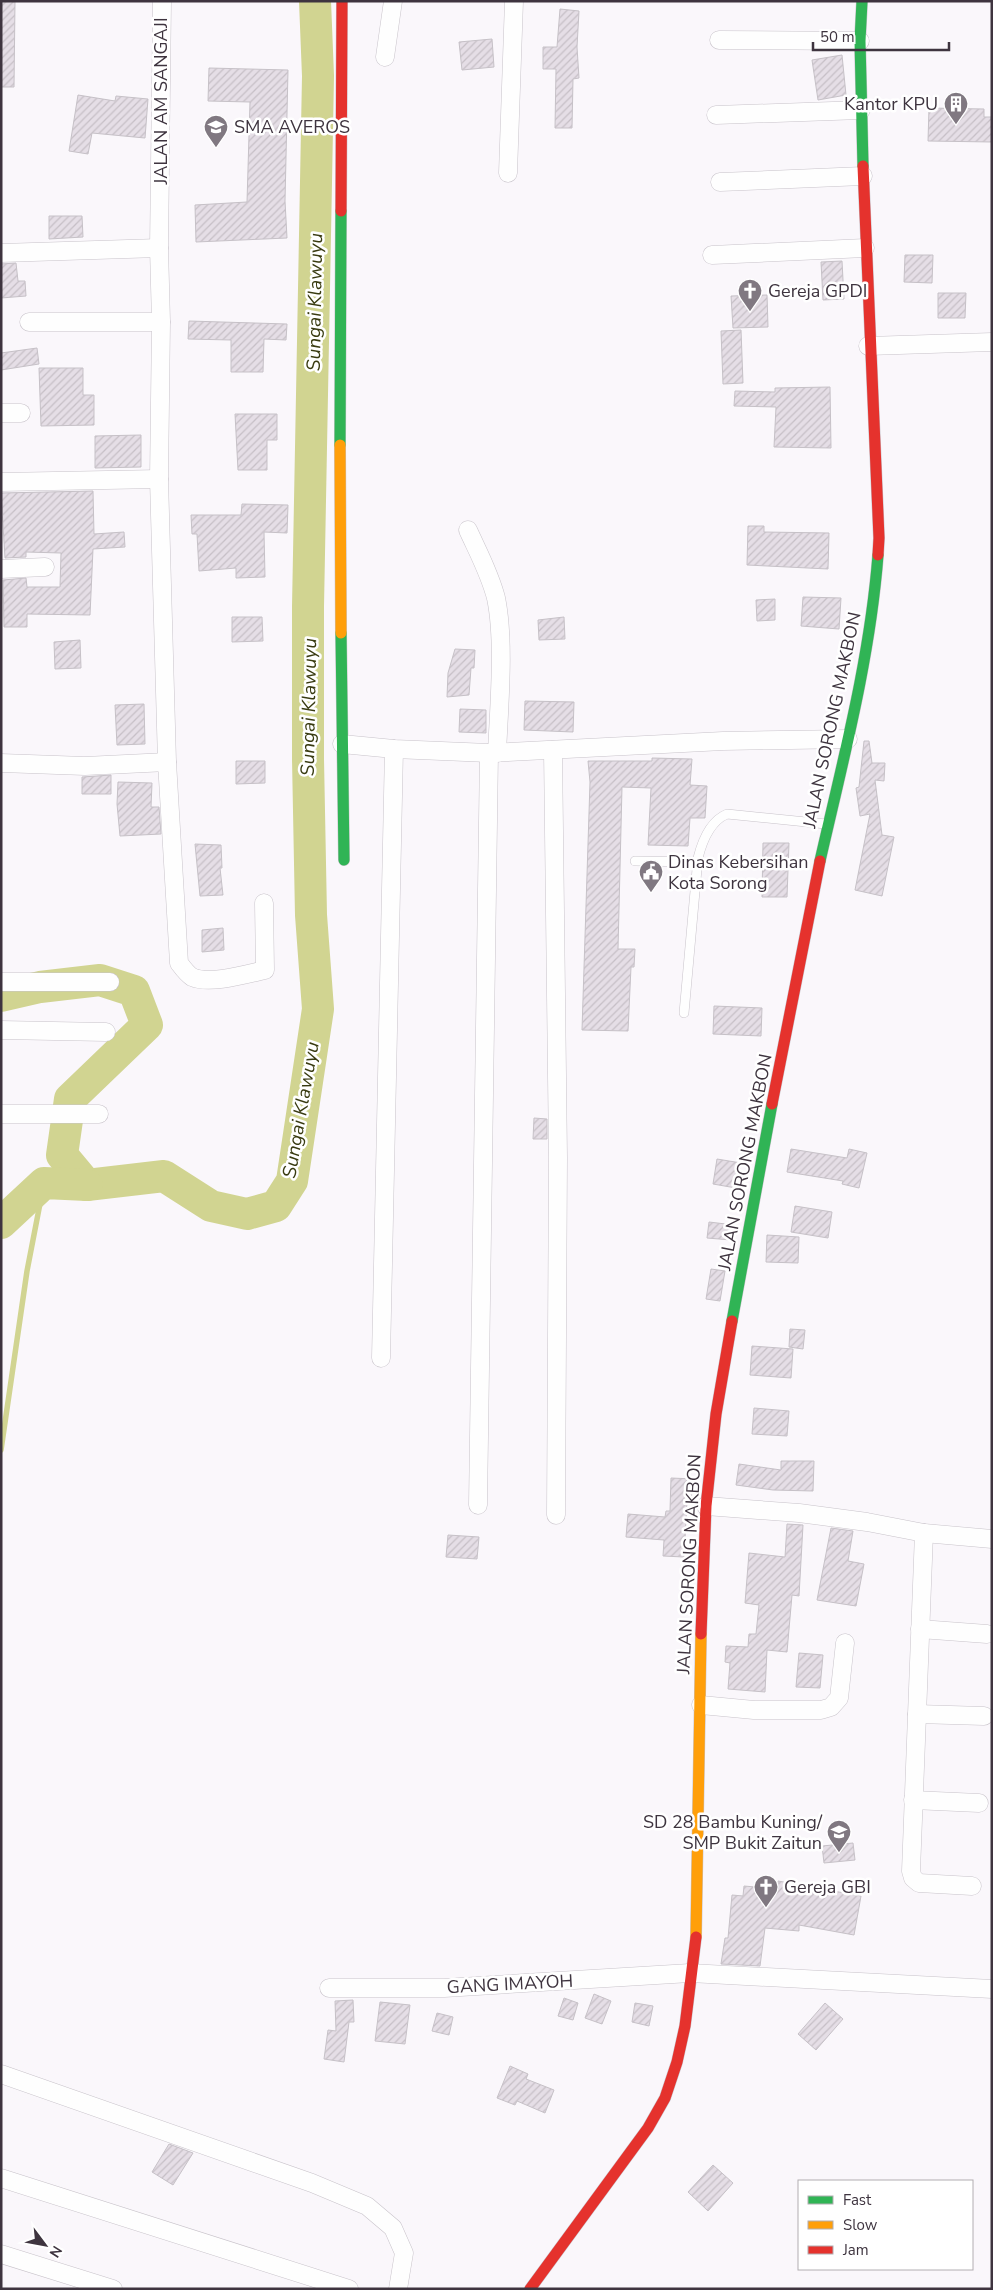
<svg xmlns="http://www.w3.org/2000/svg" width="993" height="2290" viewBox="0 0 993 2290" font-family="'Nunito Sans',sans-serif">
	<style>
		.lines { fill: none; stroke-linecap: round; stroke-linejoin: round }
		.stream { stroke: #d1d491; stroke-width: 5.5 }
		.river { stroke: #d1d491; stroke-width: 32 }
		.building { fill: url(#building-hatch); stroke: #c6c1c7 }
		.lane-casing { stroke: #c8c3ca; stroke-width: 10 }
		.street-casing { stroke: #c8c3ca; stroke-width: 19 }
		.fast-casing { stroke: #c8c3ca; stroke-width: 12 }
		.slow-casing { stroke: #c8c3ca; stroke-width: 12 }
		.jam-casing { stroke: #c8c3ca; stroke-width: 12 }
		.lane { stroke: #fefefe; stroke-width: 9 }
		.street { stroke: #fefefe; stroke-width: 18 }
		.fast { stroke: #30b455; stroke-width: 11 }
		.slow { stroke: #ff9f0a; stroke-width: 11 }
		.jam { stroke: #e5322d; stroke-width: 11 }
		.labels { text-anchor: middle; dominant-baseline: central; stroke-width: 5; stroke-linejoin: round; paint-order: stroke }
		.street-label { font-size: 18px; fill: #3e343f; stroke: #fff }
		.poi-label { font-size: 18px; fill: #3e343f; stroke: #fff; text-anchor: start }
		.water-label { font-size: 19px; font-style: italic; fill: #393b11; stroke: #fff }
	</style>
	<defs>
		<pattern id="building-hatch" width="6" height="6" patternUnits="userSpaceOnUse" patternTransform="scale(1.25)"><rect width="6" height="6" fill="#e5dee6"/><path d="M-1 1l2-2M0 6l6-6M5 7l2-2" fill="none" stroke="#c6bfc6"/></pattern>
	</defs>
	<rect width="100%" height="100%" fill="#faf7fb"/>
	<g class="lines">
		<polyline class="stream" points="1,1450 27,1271 44,1183"/>
		<g class="river">
			<polyline points="1,996 40,987 100,980 134,991 147,1025 70,1099 62,1155 87,1185 164,1176 211,1206 247,1214 276,1206 292,1181 318,1009 311,915 308,759 308,607 318,76 315,1"/>
			<polyline points="1,1223 44,1183 87,1185"/>
		</g>
	</g>
	<g class="building">
		<polygon points="1,1 15,1 14,87 1,87"/>
		<polygon points="560,9 579,11 577,47 579,78 573,79 572,128 555,128 556,69 543,69 543,47 557,47"/>
		<polygon points="492,39 494,67 462,70 459,42"/>
		<polygon points="842,55 846,95 818,100 812,60"/>
		<polygon points="209,68 288,70 285,201 287,238 196,242 195,205 247,202 250,102 208,101"/>
		<polygon points="78,95 115,101 116,96 148,99 145,138 92,133 88,154 69,151"/>
		<polygon points="929,108 984,109 984,117 992,117 992,142 928,141"/>
		<polygon points="49,216 82,216 83,237 49,239"/>
		<polygon points="905,255 933,255 932,283 904,282"/>
		<polygon points="842,261 844,299 823,300 821,262"/>
		<polygon points="16,263 18,281 25,281 26,296 1,298 1,264"/>
		<polygon points="938,293 966,293 965,318 938,318"/>
		<polygon points="767,295 768,327 733,328 731,296"/>
		<polygon points="189,321 287,324 286,340 264,339 263,372 231,372 231,340 188,339"/>
		<polygon points="741,330 743,383 723,384 721,331"/>
		<polygon points="37,348 39,364 1,370 1,353"/>
		<polygon points="39,368 83,368 83,395 94,395 94,425 41,426"/>
		<polygon points="830,387 831,448 774,447 776,407 734,406 735,391 775,392 775,388"/>
		<polygon points="235,414 277,414 277,440 267,440 267,470 238,470"/>
		<polygon points="141,435 141,467 95,468 95,436"/>
		<polygon points="93,491 94,534 124,532 125,547 93,549 90,615 27,614 27,627 4,627 3,580 26,578 27,587 60,587 61,553 26,552 26,557 5,558 1,493"/>
		<polygon points="242,504 288,505 287,533 264,532 265,577 236,578 236,568 199,571 197,534 192,534 191,515 241,515"/>
		<polygon points="748,526 764,526 764,532 829,533 828,569 747,565"/>
		<polygon points="803,597 841,598 839,629 801,626"/>
		<polygon points="775,599 775,620 757,621 756,600"/>
		<polygon points="232,617 262,617 263,641 232,642"/>
		<polygon points="564,617 565,639 539,640 538,620"/>
		<polygon points="80,640 81,668 55,669 54,642"/>
		<polygon points="455,649 475,650 474,668 471,668 469,695 447,697 448,673"/>
		<polygon points="525,701 574,702 573,732 524,730"/>
		<polygon points="144,704 145,744 117,745 115,705"/>
		<polygon points="460,709 486,710 486,733 459,732"/>
		<polygon points="864,741 869,741 872,763 885,763 884,781 875,780 882,835 894,837 882,896 855,890 870,814 860,816 856,788 859,787"/>
		<polygon points="652,758 692,759 690,785 707,786 705,818 690,818 688,846 648,845 651,788 622,787 618,949 635,949 634,967 631,967 628,1031 582,1030 590,782 588,761 652,761"/>
		<polygon points="236,761 265,761 265,783 236,784"/>
		<polygon points="111,775 111,794 82,794 82,777"/>
		<polygon points="118,782 152,783 151,807 159,807 161,834 120,836 117,804"/>
		<polygon points="763,843 789,843 787,897 762,897"/>
		<polygon points="195,844 221,845 222,868 220,868 223,895 200,896"/>
		<polygon points="223,928 224,950 202,952 202,930"/>
		<polygon points="714,1006 762,1008 761,1036 713,1034"/>
		<polygon points="534,1118 547,1119 547,1139 533,1139"/>
		<polygon points="791,1149 847,1158 849,1149 867,1153 859,1188 842,1184 843,1181 787,1172"/>
		<polygon points="717,1159 741,1163 736,1188 713,1184"/>
		<polygon points="795,1206 832,1212 828,1238 791,1232"/>
		<polygon points="709,1222 734,1225 731,1240 707,1238"/>
		<polygon points="767,1235 799,1237 798,1263 766,1262"/>
		<polygon points="711,1269 725,1271 720,1301 706,1299"/>
		<polygon points="790,1329 805,1330 803,1349 789,1347"/>
		<polygon points="752,1346 793,1349 791,1378 750,1375"/>
		<polygon points="754,1408 789,1411 787,1436 752,1434"/>
		<polygon points="781,1461 814,1461 813,1491 773,1490 736,1485 739,1464 781,1470"/>
		<polygon points="671,1478 693,1479 691,1502 687,1502 684,1557 663,1556 664,1540 626,1537 628,1514 665,1517 666,1511 670,1511"/>
		<polygon points="787,1524 803,1525 799,1596 792,1595 787,1652 767,1650 765,1692 728,1689 730,1663 725,1662 726,1646 748,1647 749,1634 756,1634 759,1605 745,1603 749,1553 785,1557"/>
		<polygon points="831,1528 853,1531 848,1561 864,1564 856,1606 817,1600"/>
		<polygon points="448,1535 479,1537 477,1559 446,1557"/>
		<polygon points="799,1653 823,1655 820,1688 796,1687"/>
		<polygon points="853,1843 855,1860 824,1863 822,1846"/>
		<polygon points="778,1881 861,1896 854,1935 799,1925 799,1931 765,1928 760,1966 721,1964 725,1938 728,1938 732,1895 743,1896 744,1886 778,1889"/>
		<polygon points="594,1994 611,2001 602,2024 585,2018"/>
		<polygon points="564,1998 578,2003 573,2020 558,2016"/>
		<polygon points="353,2000 354,2022 349,2022 344,2062 324,2059 328,2030 336,2031 335,2001"/>
		<polygon points="380,2002 410,2005 405,2044 375,2041"/>
		<polygon points="635,2003 653,2006 649,2026 632,2022"/>
		<polygon points="825,2003 843,2019 816,2050 798,2034"/>
		<polygon points="437,2013 453,2017 449,2035 432,2031"/>
		<polygon points="510,2066 528,2074 526,2079 554,2090 545,2113 517,2101 515,2105 497,2098"/>
		<polygon points="169,2144 193,2153 173,2185 152,2172"/>
		<polygon points="713,2165 733,2183 708,2211 688,2192"/>
	</g>
	<g class="lines">
		<defs>
			<g id="lane">
				<polyline points="635,861 697,862"/>
				<path d="M684 1013 698 858C702 842 710 821 727 814L826 824"/>
			</g>
			<g id="street">
				<polyline points="719,40 860,41"/>
				<polyline points="385,57 393,1"/>
				<polyline points="716,115 861,110"/>
				<polyline points="508,173 514,1"/>
				<polyline points="720,182 863,176"/>
				<polyline points="1,253 159,248"/>
				<polyline points="712,255 865,248"/>
				<polyline points="29,322 161,322 159,248 162,1"/>
				<polyline points="161,322 159,479 167,762"/>
				<polyline points="868,346 992,342"/>
				<polyline points="1,413 21,413"/>
				<polyline points="1,482 159,479"/>
				<path d="M468 530C478 552 490 574 496 598 505 641 499 707 497 753"/>
				<polyline points="1,569 45,567"/>
				<polyline points="342,744 394,749 489,753 723,741 848,739"/>
				<polyline points="553,750 558,1157 556,1515"/>
				<path d="M1 763 85 766 167 762 179 963C182 967 187 974 192 977 209 985 247 974 265 970L264 903"/>
				<polyline points="1,982 110,982"/>
				<polyline points="1,1030 106,1032"/>
				<polyline points="1,1114 99,1114"/>
				<polyline points="381,1358 394,749"/>
				<polyline points="478,1505 489,753"/>
				<polyline points="706,1506 799,1513 867,1522 924,1533 992,1539"/>
				<polyline points="924,1533 911,1871 913,1878 919,1883 972,1886"/>
				<polyline points="920,1629 987,1634"/>
				<polyline points="701,1705 754,1710 821,1710 831,1707 839,1698 845,1643"/>
				<polyline points="917,1714 984,1716"/>
				<polyline points="913,1800 979,1803"/>
				<polyline points="329,1988 444,1988 690,1973 992,1989"/>
				<polyline points="1,2074 312,2183 367,2206 393,2228 404,2253 398,2289"/>
				<polyline points="1,2178 349,2289"/>
				<polyline points="1,2254 113,2289"/>
			</g>
			<g id="fast">
				<polyline points="862,1 860,41 863,166"/>
				<polyline points="340,445 341,211"/>
				<polyline points="341,633 344,860"/>
				<path d="M820 861C843 760 870 659 878 555"/>
				<polyline points="732,1321 772,1104"/>
			</g>
			<g id="slow">
				<polyline points="340,445 341,633"/>
				<polyline points="696,1937 701,1634"/>
			</g>
			<g id="jam">
				<polyline points="863,166 879,538 878,555"/>
				<polyline points="341,211 342,1"/>
				<polyline points="772,1104 820,861"/>
				<polyline points="701,1634 706,1506 716,1414 732,1321"/>
				<polyline points="530,2289 648,2128 665,2098 677,2062 685,2026 696,1937"/>
			</g>
		</defs>
		<use href="#lane" class="lane-casing"/>
		<use href="#street" class="street-casing"/>
		<use href="#fast" class="fast-casing"/>
		<use href="#slow" class="slow-casing"/>
		<use href="#jam" class="jam-casing"/>
		<use href="#lane" class="lane"/>
		<use href="#street" class="street"/>
		<use href="#fast" class="fast"/>
		<use href="#slow" class="slow"/>
		<use href="#jam" class="jam"/>
	</g>
	<defs>
		<symbol id="building-pin" viewBox="-11 -11 22 30"><path d="M0 17L-7.5 6A9.5 9.5 0 1 1 7.5 6Z" fill="#807881" stroke="#fff"/><path d="M-4-6H4V6H1V3H-1V6H-4ZM-2.5-4.3h1.7v1.8h-1.7ZM.8-4.3h1.7v1.8H.8ZM-2.5-1h1.7V.8h-1.7ZM.8-1h1.7V.8H.8Z" fill="#fff"/></symbol>
		<symbol id="school-pin" viewBox="-11 -11 22 30"><path d="M0 17L-7.5 6A9.5 9.5 0 1 1 7.5 6Z" fill="#807881" stroke="#fff"/><path d="M0-5L7-2L0 1L-7-2ZM-4 1L0 2.5L4 1V4Q0 6-4 4Z" fill="#fff"/></symbol>
		<symbol id="church-pin" viewBox="-11 -11 22 30"><path d="M0 17L-7.5 6A9.5 9.5 0 1 1 7.5 6Z" fill="#807881" stroke="#fff"/><path d="M-1.2-6h2.4v3.5h3.3v2.4h-3.3V6h-2.4V-.1h-3.3v-2.4h3.3Z" fill="#fff"/></symbol>
		<symbol id="civic-pin" viewBox="-11 -11 22 30"><path d="M0 17L-7.5 6A9.5 9.5 0 1 1 7.5 6Z" fill="#807881" stroke="#fff"/><path d="M-.6-6.5H3V-4.5H.6V-3L4-1V1h2V6H-6V1h2V-1L-.6-3ZM-1.2 2.5V6h2.4V2.5Z" fill="#fff"/></symbol>
	</defs>
	<g fill-rule="evenodd">
		<use href="#building-pin" x="942" y="90" width="28" height="38"/>
		<use href="#school-pin" x="202" y="113" width="28" height="38"/>
		<use href="#church-pin" x="736" y="277" width="28" height="38"/>
		<use href="#civic-pin" x="637" y="858" width="28" height="38"/>
		<use href="#school-pin" x="825" y="1818" width="28" height="38"/>
		<use href="#church-pin" x="752" y="1873" width="28" height="38"/>
	</g>
	<g class="labels">
		<g class="street-label">
			<text transform="translate(161 101) rotate(-90)">JALAN AM SANGAJI</text>
			<text transform="translate(832 720) rotate(-78)">JALAN SORONG MAKBON</text>
			<text transform="translate(745 1162) rotate(-79)">JALAN SORONG MAKBON</text>
			<text transform="translate(689 1564) rotate(-87)">JALAN SORONG MAKBON</text>
			<text transform="translate(510 1984) rotate(-3)">GANG IMAYOH</text>
		</g>
		<g class="poi-label">
			<text x="938" y="104" text-anchor="end">Kantor KPU</text>
			<text x="234" y="127">SMA AVEROS</text>
			<text x="768" y="291">Gereja GPDI</text>
			<text x="668" y="862">Dinas Kebersihan<tspan x="668" dy="21">Kota Sorong</tspan></text>
			<text x="822" y="1822" text-anchor="end">SD 28 Bambu Kuning/<tspan x="822" dy="21">SMP Bukit Zaitun</tspan></text>
			<text x="784" y="1887">Gereja GBI</text>
		</g>
		<g class="water-label">
			<text transform="translate(315 302) rotate(-89)">Sungai Klawuyu</text>
			<text transform="translate(309 707) rotate(-89)">Sungai Klawuyu</text>
			<text transform="translate(301 1110) rotate(-80)">Sungai Klawuyu</text>
		</g>
	</g>
	<rect width="993" height="2290" fill="none" stroke="#3e343f" stroke-width="5"/>
	<rect x="798" y="2180" width="175" height="90" fill="#ffffff" stroke="#b2aeb2"/>
	<rect x="808" y="2196" width="25" height="8" fill="#30b455" stroke="#b2aeb2"/>
	<text x="843" y="2205" font-size="15" fill="#3e343f">Fast</text>
	<rect x="808" y="2221" width="25" height="8" fill="#ff9f0a" stroke="#b2aeb2"/>
	<text x="843" y="2230" font-size="15" fill="#3e343f">Slow</text>
	<rect x="808" y="2246" width="25" height="8" fill="#e5322d" stroke="#b2aeb2"/>
	<text x="843" y="2255" font-size="15" fill="#3e343f">Jam</text>
	<g transform="translate(45 2245) rotate(122)" stroke="#ffffff" stroke-width="4" paint-order="stroke">
	<path d="M0-4L9 19L0 12L-9 19Z" fill="#3e343f"/>
	<text y="-8" font-size="14" font-weight="bold" text-anchor="middle" fill="#3e343f">N</text>
	</g>
	<path d="M813 42v8h136v-8" fill="none" stroke="#3e343f" stroke-width="2.5"/>
	<text x="820" y="42" font-size="15" fill="#3e343f" stroke="#ffffff" stroke-width="4" paint-order="stroke">50 m</text>
</svg>
